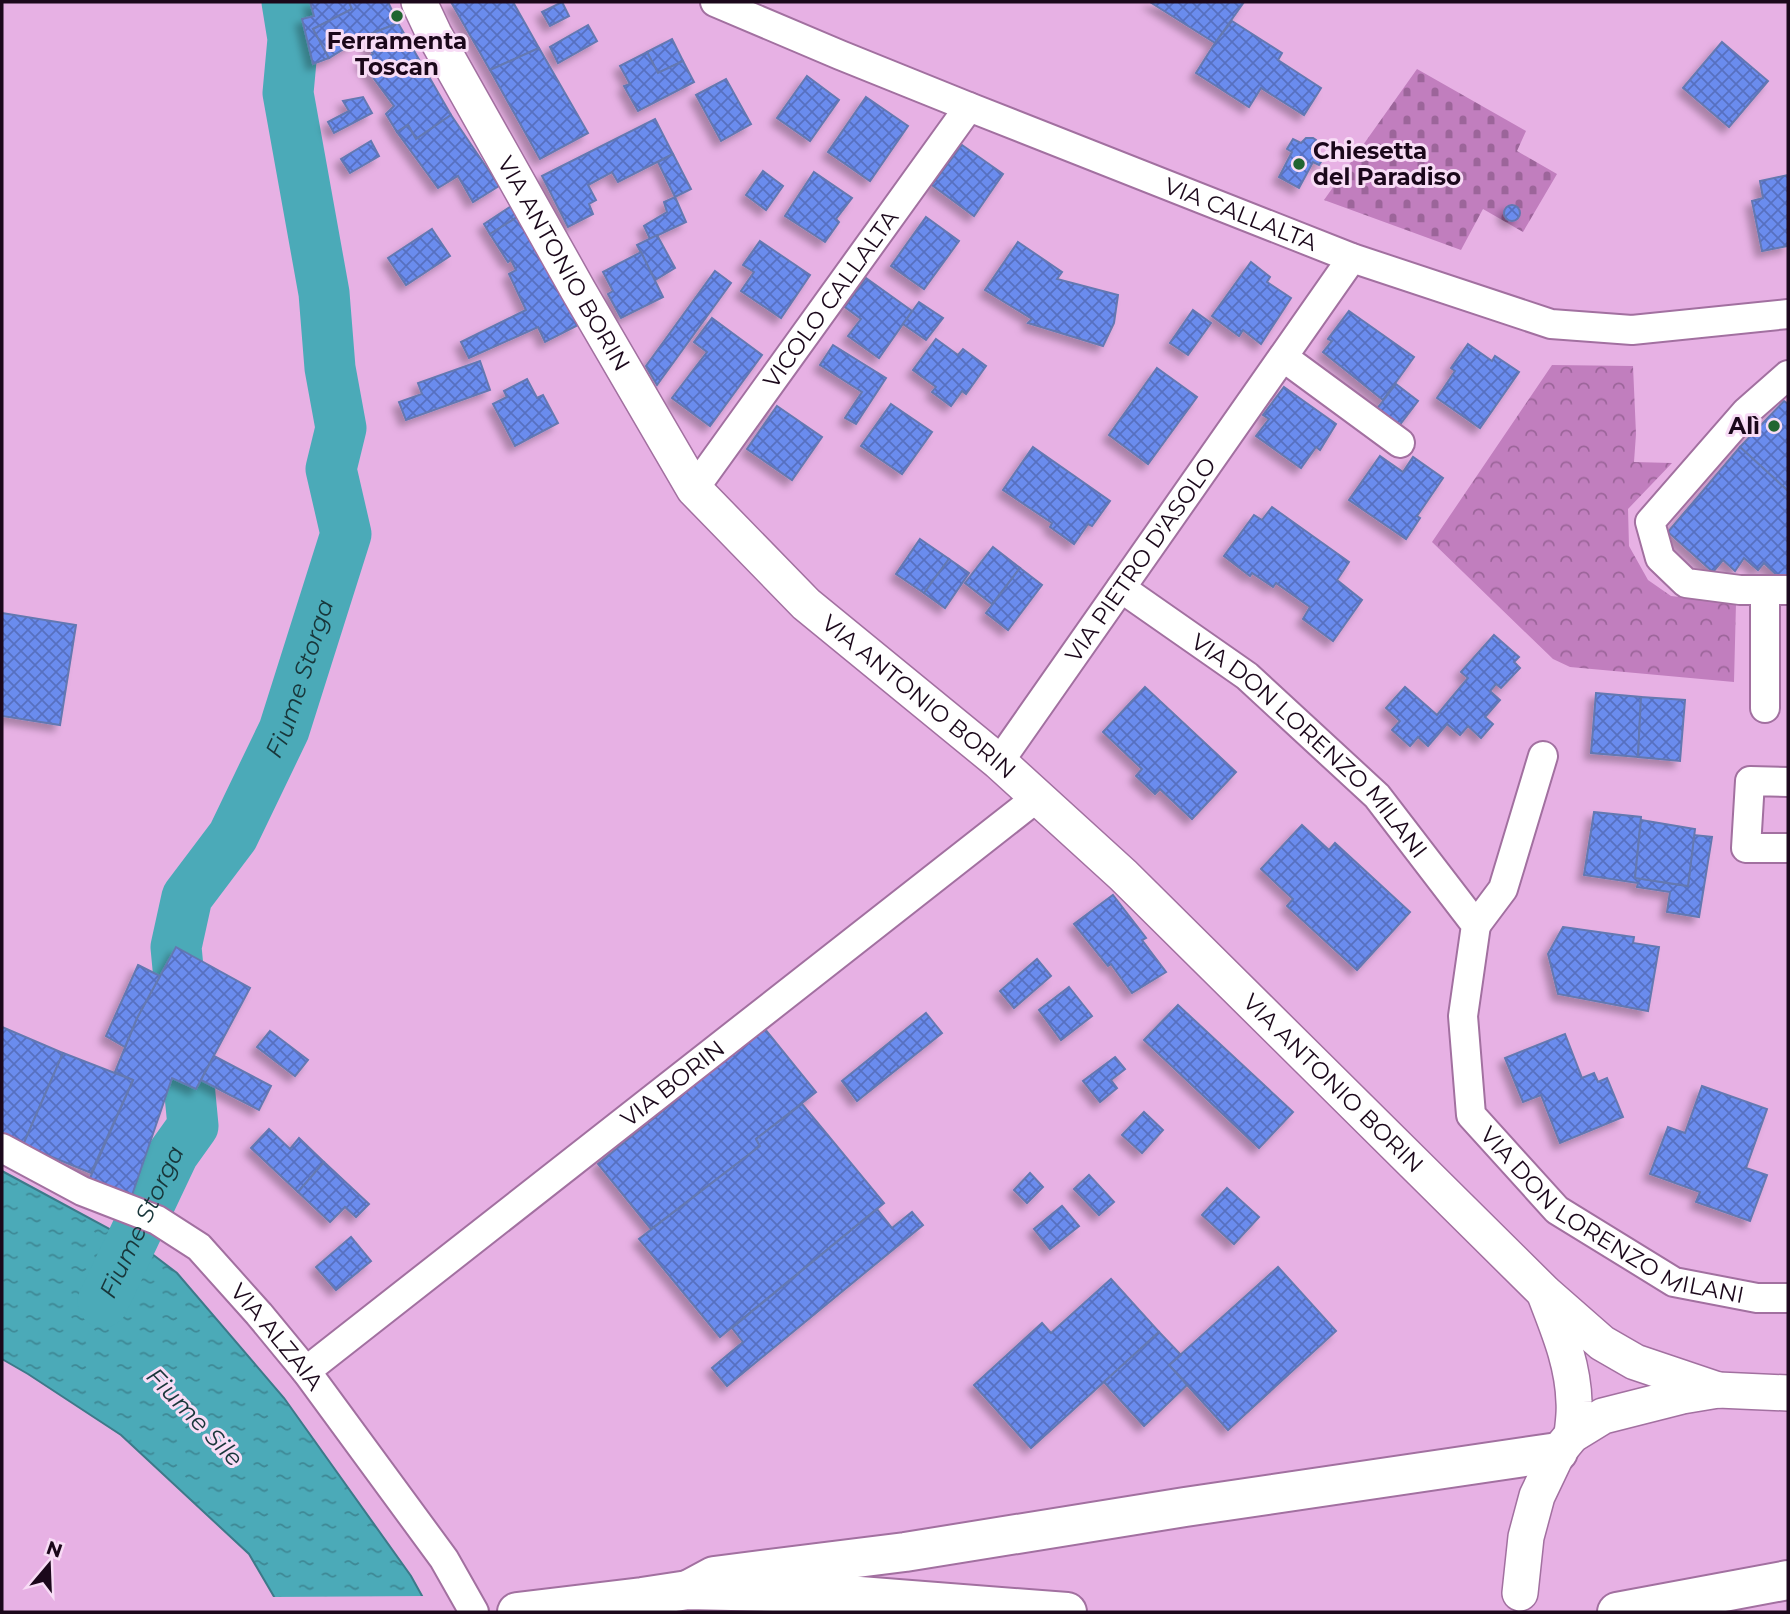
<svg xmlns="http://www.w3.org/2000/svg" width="1790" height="1614" viewBox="0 0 1790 1614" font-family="Montserrat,sans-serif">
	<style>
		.cemetery { fill: url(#cemetery-stones) }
		.park { fill: url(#park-crowns) }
		.water { fill: url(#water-ripples); stroke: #3d7989; stroke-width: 2 }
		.pier { fill: #e7b1e4 }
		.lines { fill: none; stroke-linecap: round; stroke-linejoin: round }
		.river { stroke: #4baab8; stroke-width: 51 }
		.building { fill: url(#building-cross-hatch); stroke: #6378b1; stroke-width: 2; filter: url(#shadow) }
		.minor-casing { stroke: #a270a0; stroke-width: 32 }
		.major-casing { stroke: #a270a0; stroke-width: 38 }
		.highway-casing { stroke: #a270a0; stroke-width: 42 }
		.minor { stroke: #fff; stroke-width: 28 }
		.major { stroke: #fff; stroke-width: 35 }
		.highway { stroke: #fff; stroke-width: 38 }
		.poi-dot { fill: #216531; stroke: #f8dcf6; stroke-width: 2.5 }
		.labels { text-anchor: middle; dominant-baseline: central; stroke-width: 6; stroke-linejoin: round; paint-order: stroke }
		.poi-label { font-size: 23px; font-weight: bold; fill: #1b081b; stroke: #f8dcf6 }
		.street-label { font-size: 23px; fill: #1b081b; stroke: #f8dcf6 }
		.water-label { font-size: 24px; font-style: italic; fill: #18363a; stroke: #f8dcf6 }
	</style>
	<defs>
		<pattern id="cemetery-stones" width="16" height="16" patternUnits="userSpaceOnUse" patternTransform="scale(1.75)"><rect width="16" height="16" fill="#c17ebe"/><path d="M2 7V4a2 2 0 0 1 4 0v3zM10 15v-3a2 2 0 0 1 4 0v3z" fill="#9c659a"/></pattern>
		<pattern id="park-crowns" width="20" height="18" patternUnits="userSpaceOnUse" patternTransform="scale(1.75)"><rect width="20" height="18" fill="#c17ebe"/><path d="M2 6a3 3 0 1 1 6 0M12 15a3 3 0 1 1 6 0" fill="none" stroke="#9c659a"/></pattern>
		<pattern id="water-ripples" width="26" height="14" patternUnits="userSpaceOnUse" patternTransform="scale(1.75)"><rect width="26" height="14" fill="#4baab8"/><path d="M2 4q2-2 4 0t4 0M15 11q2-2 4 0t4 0" fill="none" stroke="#3e8895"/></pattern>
		<pattern id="building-cross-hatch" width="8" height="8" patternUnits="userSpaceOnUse" patternTransform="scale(1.75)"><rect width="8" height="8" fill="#6b8cee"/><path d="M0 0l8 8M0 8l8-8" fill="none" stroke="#5770c0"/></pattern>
		<filter id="shadow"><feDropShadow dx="-6" dy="6" stdDeviation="3.5" flood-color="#0004"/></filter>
	</defs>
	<rect width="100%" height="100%" fill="#e7b1e4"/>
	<polygon class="cemetery" points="1417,69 1526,131 1517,151 1557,174 1523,232 1483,209 1461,250 1324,200"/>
	<polygon class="park" points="1552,365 1633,366 1636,434 1634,462 1672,463 1628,509 1629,546 1648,580 1671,596 1736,603 1734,682 1570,667 1553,659 1432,542"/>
	<polygon class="water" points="2,1171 143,1247 177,1273 284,1398 411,1576 431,1612 283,1612 249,1554 121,1435 28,1374 2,1359"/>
	<polygon class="pier" points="426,1596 434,1612 279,1612 270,1597"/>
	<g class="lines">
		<path class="river" id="s1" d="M103 1302 173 1154 193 1126 176 947 187 897 233 836 284 730 346 534 331 469 341 428 330 368 324 293 288 93 293 39 287 2"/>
	</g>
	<g class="building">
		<polygon points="310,2 349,2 352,9 313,29 329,58 313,64 302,19 314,16"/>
		<polygon points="349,2 388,2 398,23 363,37 329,58 313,29 352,9"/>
		<polygon points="451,2 513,2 539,48 490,70"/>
		<polygon points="562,2 569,16 550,26 542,12"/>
		<polygon points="1150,2 1244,2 1215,43"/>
		<polygon points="1232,21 1282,53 1278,60 1321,88 1304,115 1261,88 1249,107 1196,73 1215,43"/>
		<polygon points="398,23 451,115 416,139 408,125 397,132 386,114 394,106 361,61 373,54 363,37"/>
		<polygon points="588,25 597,41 558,63 550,47"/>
		<polygon points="672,39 683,61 658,73 647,52"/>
		<polygon points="1722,42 1768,81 1729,127 1683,88"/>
		<polygon points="539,48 588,133 540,159 490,70"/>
		<polygon points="647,52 658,73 683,61 694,82 638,111 624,86 630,84 620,66"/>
		<polygon points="807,76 839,100 810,141 777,118"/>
		<polygon points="726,79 751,124 721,141 696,95"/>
		<polygon points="363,97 372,113 334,133 328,122 349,111 343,101"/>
		<polygon points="866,97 908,126 870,181 828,152"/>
		<polygon points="451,115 499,186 473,202 458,176 438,188 397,132 408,125 416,139"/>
		<polygon points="655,119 673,154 618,182 612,172 588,185 596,200 589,204 593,214 568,227 542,176"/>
		<polygon points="1306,138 1313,138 1316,140 1319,146 1317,154 1324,157 1319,165 1313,162 1299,188 1279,177 1292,152 1287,149 1293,139 1301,143"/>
		<polygon points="371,141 379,156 350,173 341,159"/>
		<polygon points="962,145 1003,174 974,216 932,185"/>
		<polygon points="673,154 691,189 675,197 658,162"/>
		<polygon points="763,171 783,186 766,210 746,195"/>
		<polygon points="814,172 852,198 836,219 839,222 825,242 785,216"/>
		<polygon points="1788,175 1788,246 1762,251 1752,201 1763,198 1760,181"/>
		<polygon points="675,197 686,222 650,239 644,226 667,212 664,202"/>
		<polygon points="513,205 519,216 490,234 484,224"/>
		<circle cx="1512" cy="213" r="8"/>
		<polygon points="519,216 544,257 578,325 545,342 538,327 469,358 461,342 526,310 509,274 516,270 511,260 508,262 490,234"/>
		<polygon points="926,217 959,241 924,289 891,266"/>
		<polygon points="432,229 450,256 406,285 388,258"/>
		<polygon points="657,235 675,268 655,280 637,245"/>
		<polygon points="760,241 810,275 781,318 741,291 754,272 743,265"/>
		<polygon points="1018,242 1062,272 1057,279 1118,295 1114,323 1103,346 1028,323 1032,319 985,290"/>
		<polygon points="641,252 663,297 621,318 608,294 613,291 603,272"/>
		<polygon points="1251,262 1270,277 1267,282 1291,298 1261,344 1243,330 1239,336 1212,316"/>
		<polygon points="715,271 731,283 657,385 646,366"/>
		<polygon points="866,278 912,311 879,358 848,336 861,319 845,307"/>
		<polygon points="919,302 943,318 926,340 903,324"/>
		<polygon points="1193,310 1211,323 1188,355 1170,343"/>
		<polygon points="1349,311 1414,357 1383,400 1323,352 1332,341 1328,339"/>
		<polygon points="712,318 762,355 710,426 672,398 707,352 694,342"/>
		<polygon points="936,339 958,355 963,349 986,366 966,394 962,391 951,406 932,392 936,387 913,370"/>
		<polygon points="1468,344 1492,361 1495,356 1519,372 1480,428 1437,398 1455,371 1451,368"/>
		<polygon points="833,345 886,378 856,424 845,418 862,392 820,365"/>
		<polygon points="480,361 490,390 406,420 399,402 422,394 418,383"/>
		<polygon points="1157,368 1197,397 1148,464 1109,435"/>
		<polygon points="527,379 537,398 543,395 558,423 515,446 493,404 507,397 504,391"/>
		<polygon points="1396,384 1418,401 1395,431 1373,414"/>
		<polygon points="1284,387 1336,424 1320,450 1316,447 1301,468 1256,436 1269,419 1263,415"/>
		<polygon points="1784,401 1788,404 1788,491 1740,447"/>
		<polygon points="891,404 932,432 902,474 861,446"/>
		<polygon points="777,406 822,437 792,480 747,449"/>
		<polygon points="1033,447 1110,501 1092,526 1088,524 1074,544 1050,527 1052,523 1003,490"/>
		<polygon points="1740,447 1788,491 1788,580 1785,583 1764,563 1758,570 1744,558 1735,571 1723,560 1713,572 1668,532"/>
		<polygon points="1380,456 1403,472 1413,457 1443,478 1417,516 1420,518 1406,539 1349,500"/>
		<polygon points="1272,507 1349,562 1337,580 1362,600 1333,641 1303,619 1310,607 1276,583 1273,587 1252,573 1250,576 1224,556 1254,515 1262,520"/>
		<polygon points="920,539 949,559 924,593 896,574"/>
		<polygon points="993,547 1020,568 992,604 965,583"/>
		<polygon points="949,559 969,573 945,608 924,593"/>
		<polygon points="1020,568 1042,585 1008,630 986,613"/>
		<polygon points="2,613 76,625 60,725 2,716"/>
		<polygon points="1494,635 1519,657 1514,662 1520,668 1501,688 1496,684 1490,691 1500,700 1485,717 1493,724 1481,738 1468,726 1460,735 1447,724 1428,746 1418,737 1410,746 1392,730 1400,721 1386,708 1405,687 1437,715 1468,678 1461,672"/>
		<polygon points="1145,687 1236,772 1192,819 1160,789 1155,794 1136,776 1142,769 1103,732"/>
		<polygon points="1596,693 1641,697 1638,757 1591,753"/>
		<polygon points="1641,697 1685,700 1680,761 1638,757"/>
		<polygon points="1594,812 1641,817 1635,878 1688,886 1694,835 1712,837 1699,917 1667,912 1670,892 1637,887 1638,883 1584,875"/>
		<polygon points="1641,820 1695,829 1688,886 1635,878"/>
		<polygon points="1302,825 1329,850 1335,843 1410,912 1357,970 1287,906 1293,899 1261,869"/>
		<polygon points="1113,895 1146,938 1142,940 1166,972 1132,993 1111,964 1108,966 1074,924"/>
		<polygon points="1563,927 1634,937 1633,943 1659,947 1648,1011 1558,994 1548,954"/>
		<polygon points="176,947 250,988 196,1089 172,1078 130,1201 87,1185 133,1080 115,1072 137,1018"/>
		<polygon points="1037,959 1051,976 1014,1008 1000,991"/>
		<polygon points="138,965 160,976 137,1018 125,1047 106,1036"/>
		<polygon points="1069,987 1092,1016 1061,1040 1039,1010"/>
		<polygon points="1178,1005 1293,1112 1259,1148 1144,1040"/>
		<polygon points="926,1013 942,1033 857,1101 842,1081"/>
		<polygon points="2,1027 63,1053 23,1145 2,1136"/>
		<polygon points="764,1028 816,1092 756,1139 760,1146 651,1229 598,1164"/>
		<polygon points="270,1031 308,1060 295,1076 257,1047"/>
		<polygon points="1565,1034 1582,1078 1594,1073 1598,1082 1607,1078 1623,1117 1560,1143 1541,1095 1523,1102 1505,1058"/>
		<polygon points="63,1053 133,1080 91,1173 23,1145"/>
		<polygon points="214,1056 271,1086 259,1110 201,1080"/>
		<polygon points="1115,1057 1125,1069 1111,1080 1117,1088 1100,1102 1083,1081"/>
		<polygon points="1702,1086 1767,1109 1746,1168 1767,1175 1750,1221 1696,1202 1700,1192 1650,1174 1668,1127 1685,1133"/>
		<polygon points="802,1104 884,1203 720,1337 639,1239 760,1146 756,1139"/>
		<polygon points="1144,1112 1163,1130 1142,1153 1122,1135"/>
		<polygon points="269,1129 290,1149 299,1138 324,1162 298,1192 251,1148"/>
		<polygon points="324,1162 369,1204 356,1217 345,1207 330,1222 298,1192"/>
		<polygon points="1030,1173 1043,1187 1027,1203 1014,1190"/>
		<polygon points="1089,1175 1114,1202 1099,1215 1074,1189"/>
		<polygon points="1227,1188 1259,1217 1234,1244 1202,1215"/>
		<polygon points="1062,1206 1079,1226 1050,1249 1034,1229"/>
		<polygon points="877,1209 892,1228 912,1212 923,1225 727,1386 712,1368 743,1342 732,1328"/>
		<polygon points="351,1237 371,1261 336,1290 316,1267"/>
		<polygon points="1278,1267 1336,1331 1228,1430 1169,1365"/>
		<polygon points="1111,1279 1159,1332 1031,1448 974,1385 1042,1323 1051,1333"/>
		<polygon points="1159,1332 1181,1355 1169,1365 1187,1385 1144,1426 1104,1382"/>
	</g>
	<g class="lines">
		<defs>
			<g id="minor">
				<path id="s2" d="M715 2 840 55 969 107 1352 258 1551 324 1632 330 1788 314"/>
				<polyline points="1283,357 1400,443"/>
				<polyline points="1788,375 1746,412 1650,522 1660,558 1686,583 1740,590 1788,590"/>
				<path id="s3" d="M694 489 969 107"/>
				<path id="s4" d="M1121 588 1247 676 1377 796 1476 925 1463 1016 1471 1115 1557 1210 1674 1282 1757 1298H1788"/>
				<polyline points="1765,590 1765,708"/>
				<path id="s5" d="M999 762 1352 258"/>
				<polyline points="1788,782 1750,781 1746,848 1788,848"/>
				<polyline points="1476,925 1503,889 1543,756"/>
				<path id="s6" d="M2 1148 82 1191 157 1220 199 1247 259 1314 306 1371 444 1559 474 1612"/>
				<path id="s7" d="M306 1371 1039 796"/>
			</g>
			<g id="major">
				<path id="s8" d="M419 2 434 34 578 290 694 489 806 604 999 762 1123 875 1545 1293 1602 1343 1635 1362 1718 1390"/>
				<path d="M1546 1297C1559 1331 1573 1364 1574 1402 1575 1413 1573 1424 1572 1435"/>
				<polyline points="1520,1593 1526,1537 1537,1496 1558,1452 1572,1435 1603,1416 1682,1396 1718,1390 1788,1393"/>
			</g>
			<g id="highway">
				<polyline points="688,1590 714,1576 905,1552 1185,1507 1558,1452"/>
				<polyline points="517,1612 642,1597 688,1590 821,1593 1067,1612"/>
				<polyline points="1617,1612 1788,1580"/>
			</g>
		</defs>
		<use href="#minor" class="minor-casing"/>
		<use href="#major" class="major-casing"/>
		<use href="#highway" class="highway-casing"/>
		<use href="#minor" class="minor"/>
		<use href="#major" class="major"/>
		<use href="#highway" class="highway"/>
	</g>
	<g class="poi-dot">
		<circle cx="397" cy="16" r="7"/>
		<circle cx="1299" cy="164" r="7"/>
		<circle cx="1774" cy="426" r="7"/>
	</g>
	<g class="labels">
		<g class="poi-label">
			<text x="397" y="41">Ferramenta<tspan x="397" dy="26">Toscan</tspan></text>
			<text x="1313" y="151" text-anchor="start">Chiesetta<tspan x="1313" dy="26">del Paradiso</tspan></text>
			<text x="1760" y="426" text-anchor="end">Alì</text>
		</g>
		<g class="street-label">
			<text stroke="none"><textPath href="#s2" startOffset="567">VIA CALLALTA</textPath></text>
			<text stroke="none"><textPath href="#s8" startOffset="299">VIA ANTONIO BORIN</textPath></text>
			<text stroke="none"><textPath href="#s3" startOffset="234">VICOLO CALLALTA</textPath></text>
			<text stroke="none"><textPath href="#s5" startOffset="247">VIA PIETRO D'ASOLO</textPath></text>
			<text stroke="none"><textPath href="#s8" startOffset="866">VIA ANTONIO BORIN</textPath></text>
			<text stroke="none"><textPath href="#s4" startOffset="247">VIA DON LORENZO MILANI</textPath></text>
			<text stroke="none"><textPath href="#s8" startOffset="1433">VIA ANTONIO BORIN</textPath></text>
			<text stroke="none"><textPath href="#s7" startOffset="466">VIA BORIN</textPath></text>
			<text stroke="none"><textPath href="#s4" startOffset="863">VIA DON LORENZO MILANI</textPath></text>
			<text stroke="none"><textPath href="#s6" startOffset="340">VIA ALZAIA</textPath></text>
		</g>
		<g class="water-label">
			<text stroke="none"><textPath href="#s1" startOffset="677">Fiume Storga</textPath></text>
			<text stroke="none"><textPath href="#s1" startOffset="89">Fiume Storga</textPath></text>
			<text transform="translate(195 1417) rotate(46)">Fiume Sile</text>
		</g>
	</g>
	<rect width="1790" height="1614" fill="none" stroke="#1b081b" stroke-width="7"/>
	<g transform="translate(49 1565) rotate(19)" stroke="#f8dcf6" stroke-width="5" paint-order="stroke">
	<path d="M0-5L12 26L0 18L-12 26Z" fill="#1b081b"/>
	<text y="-10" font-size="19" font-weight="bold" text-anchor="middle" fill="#1b081b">N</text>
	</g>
</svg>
